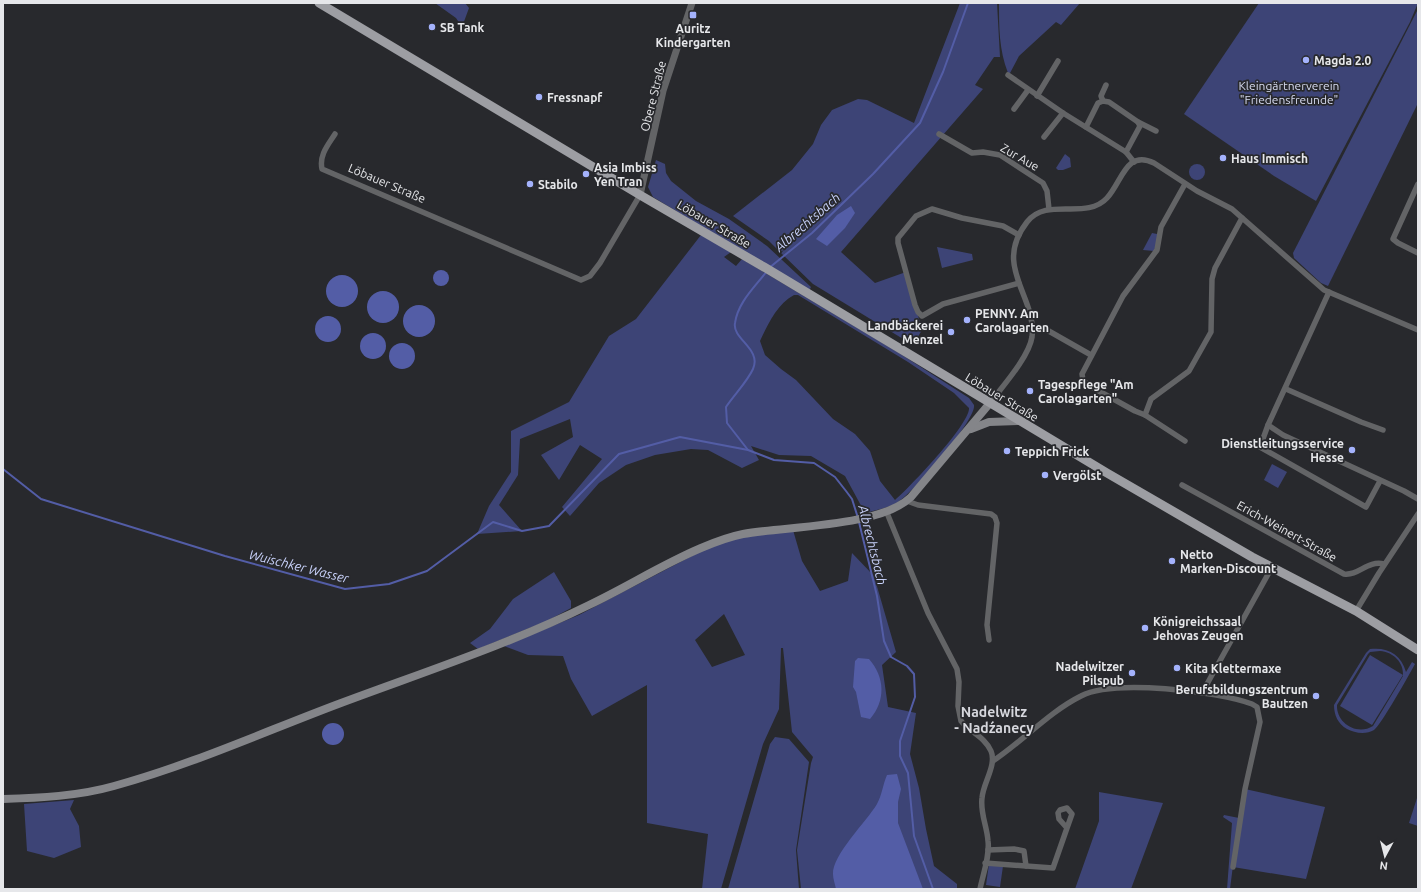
<svg xmlns="http://www.w3.org/2000/svg" width="1421" height="892" viewBox="0 0 1421 892" font-family="Ubuntu,sans-serif">
	<style>
		.green { fill: #3d4476; fill-rule: evenodd }
		.water { fill: #535da6 }
		.lines { fill: none; stroke-linecap: round; stroke-linejoin: round }
		.stream { stroke: #535da6; stroke-width: 2 }
		.minor { stroke: #636466; stroke-width: 5.5 }
		.tertiary { stroke: #636466; stroke-width: 7 }
		.secondary { stroke: #848589; stroke-width: 8 }
		.primary { stroke: #9d9ea3; stroke-width: 9 }
		.poi-dot { fill: #a4b2fc; stroke: #28292d; stroke-width: 1.5 }
		.labels { text-anchor: middle; dominant-baseline: central; stroke-width: 3.5; stroke-linejoin: round; paint-order: stroke }
		.poi-label { font-size: 12px; font-weight: bold; fill: #e6e7ea; stroke: #28292d; text-anchor: start }
		.park-label { font-size: 12px; fill: #d6daef; stroke: #28292d }
		.street-label { font-size: 12px; fill: #e6e7ea; stroke: #28292d }
		.water-label { font-size: 13px; font-style: italic; fill: #cad3fc; stroke: #28292d }
		.quarter-label { font-size: 14px; font-weight: bold; fill: #d6d7dd; stroke: #28292d }
	</style>
	<rect width="100%" height="100%" fill="#28292d"/>
	<g class="green">
		<polygon points="435,3 465,3 469,8 462,27 456,18"/>
		<polygon points="960,3 997,3 1000,57 994,57 975,85 983,89 841,252 875,283 906,272 922,330 913,345 813,284 781,253 784,250 780,252 769,241 733,216 792,170 813,144 821,125 832,110 858,99 867,100 914,123"/>
		<path d="M999 3H1080L1061 25 1056 22 1019 56 1010 73H1008C999 50 999 27 999 3Z"/>
		<polygon points="1259,3 1418,3 1410,22 1316,201 1274,176 1184,114"/>
		<polygon points="1418,9 1418,103 1328,286 1321,283 1294,258 1293,253"/>
		<polygon points="1065,154 1070,158 1071,167 1063,170 1058,170 1056,168"/>
		<polygon points="656,160 665,164 666,173 671,181 696,201 729,219 767,246 811,287 809,291 653,197 648,187"/>
		<circle cx="1197" cy="172" r="8"/>
		<polygon points="1152,233 1157,234 1158,241 1154,251 1143,250"/>
		<path d="M701 235 731 252 724 257 736 266 742 259 899 353 969 398 974 405C977 419 912 494 898 502 888 508 877 510 865 513L845 476 811 456 779 455 751 446 759 460 742 468 708 450 691 449 655 455 626 465 599 483 570 516 562 507 602 459 580 445 559 480 541 455 573 437 570 419 520 439 518 475 499 505 522 531 477 534 489 506 511 472V431L569 402 609 336 636 319ZM794 295H798L908 362 954 393 969 408C970 424 909 488 895 500L880 481 870 451 855 434 833 419 796 380 781 369 765 355 760 341C768 324 777 304 794 295Z"/>
		<polygon points="937,247 972,254 973,260 942,268"/>
		<polygon points="1272,464 1287,472 1278,488 1264,480"/>
		<path d="M793 530 802 561 820 591 848 581 852 553 874 576 896 652 882 665 888 707 916 713 910 754 919 788 926 829 934 866 957 884V889H801L797 850 811 763 813 757 792 732 783 648H781L779 709 763 744 721 889H702L708 834 647 823V685L592 716 571 679 563 656 528 655 504 646 579 615 711 546 739 537ZM724 614 745 655 712 667 695 640Z"/>
		<polygon points="554,572 571,601 571,608 547,621 478,649 470,643 490,629 513,599"/>
		<path d="M1370 649C1388 647 1401 654 1406 672L1412 662 1415 664C1409 675 1381 725 1374 730 1366 735 1354 733 1347 729 1338 724 1334 715 1334 705L1366 653ZM1380 651C1393 652 1404 662 1403 676L1373 726C1357 736 1336 723 1337 705L1368 654 1370 652Z"/>
		<polygon points="1370,655 1403,675 1372,725 1340,706"/>
		<polygon points="775,737 789,739 809,762 796,850 799,889 728,889 770,744"/>
		<polygon points="1245,789 1325,807 1306,879 1233,867"/>
		<polygon points="1099,792 1163,803 1131,889 1075,889 1099,821"/>
		<polygon points="1418,795 1418,826 1409,823"/>
		<polygon points="74,800 70,809 79,826 81,847 54,858 27,851 24,804"/>
		<polygon points="1224,815 1239,818 1230,889 1227,889 1232,823 1223,817"/>
		<polygon points="989,864 1003,866 1000,887 986,885"/>
	</g>
	<g class="water">
		<polygon points="851,206 855,213 845,228 827,246 816,239 837,215"/>
		<circle cx="441" cy="278" r="8"/>
		<circle cx="342" cy="291" r="16"/>
		<circle cx="383" cy="307" r="16"/>
		<circle cx="419" cy="321" r="16"/>
		<circle cx="328" cy="329" r="13"/>
		<circle cx="373" cy="346" r="13"/>
		<circle cx="402" cy="356" r="13"/>
		<path d="M858 658 869 659C885 677 886 701 870 719L861 717 856 692 853 687 855 661Z"/>
		<circle cx="333" cy="734" r="11"/>
		<path d="M897 774 901 789 898 802V823L923 889H836C835 884 833 879 833 874 832 855 867 821 877 804 882 795 883 784 887 775Z"/>
	</g>
	<g class="lines">
		<g class="stream">
			<polyline points="769,268 812,233 873,174 920,123 943,72 968,3"/>
			<path d="M767 271C755 287 738 302 735 323 732 339 762 349 753 369 747 382 734 395 726 407L727 423 748 450 774 460 814 463 835 477 846 491 852 499 858 518"/>
			<polyline points="3,469 41,499 225,556 345,589 389,584 427,571 493,522 522,531 549,526 619,454 680,437 748,450"/>
			<polyline points="859,522 877,596 884,641 891,657 907,666 914,674 915,697 900,741 900,756 908,773 914,836 933,889"/>
		</g>
		<g class="minor">
			<polyline points="1008,75 1063,113 1126,152 1134,162"/>
			<polyline points="1037,96 1058,61"/>
			<polyline points="1103,101 1101,96 1106,85"/>
			<polyline points="1014,109 1028,90"/>
			<polyline points="1138,122 1156,131"/>
			<polyline points="1086,127 1098,103 1103,101 1109,102 1138,122 1140,126 1126,152"/>
			<path d="M335 134C328 145 319 155 322 169L581 280 590 276 600 263 640 195"/>
			<polyline points="939,134 972,153 983,152 1000,155 1043,183 1047,191 1049,209"/>
			<polyline points="1044,137 1063,113"/>
			<polyline points="1418,184 1393,239 1398,243 1418,253"/>
			<polyline points="1019,235 1003,226 962,218 932,209 916,216 898,238 898,243 915,305 918,312 922,316 943,304 1019,283"/>
			<polyline points="1329,292 1268,425 1283,435 1404,491 1418,499"/>
			<polyline points="1032,329 1047,330 1091,355"/>
			<polyline points="1286,389 1361,422 1383,430"/>
			<path d="M990 403C1002 387 1029 357 1032 337 1037 296 992 267 1027 222 1047 196 1086 221 1107 198 1122 182 1126 149 1154 163L1197 191 1232 209 1324 290 1418 330"/>
			<polyline points="1145,415 1135,411 1088,385 1083,380 1082,374 1123,296 1157,250 1161,227 1185,184"/>
			<polyline points="1268,425 1260,447 1366,507 1380,481"/>
			<polyline points="1185,441 1145,415 1151,399 1189,371 1211,332 1212,279 1215,268 1242,218"/>
			<path d="M1182 485 1344 574C1359 576 1367 560 1384 564"/>
			<polyline points="907,501 918,505 991,514 995,517 997,523 987,625 989,640"/>
			<path d="M887 513 928 613 957 669 959 682 958 706 961 721C970 732 985 737 991 751 997 765 983 783 982 798 980 813 987 826 988 841 990 856 983 874 980 889"/>
			<polyline points="1356,611 1379,573 1418,514"/>
			<polyline points="1202,693 1272,567"/>
			<path d="M993 761C1023 741 1049 712 1081 696 1113 679 1217 691 1252 704L1257 707 1260 722 1245 789 1233 867"/>
			<polyline points="988,850 1014,849 1024,851 1026,866"/>
			<polyline points="985,863 1053,868 1067,828 1059,819 1058,813 1060,810 1067,808 1072,814 1067,828"/>
		</g>
		<polyline class="tertiary" points="640,195 663,91 692,3"/>
		<g class="secondary">
			<polyline points="971,429 989,422 1019,421"/>
			<path d="M3 799C39 798 79 796 114 786 191 765 266 731 341 703 424 672 510 644 589 605 627 587 663 564 701 548 715 542 728 537 743 534 787 526 880 527 911 497L990 403"/>
		</g>
		<polyline class="primary" points="319,3 640,195 764,267 1107,473 1252,557 1356,611 1418,650"/>
	</g>
	<g class="poi-dot">
		<rect x="689" y="11" width="8" height="8" rx="2"/>
		<circle cx="432" cy="27" r="4"/>
		<circle cx="1306" cy="60" r="4"/>
		<circle cx="539" cy="97" r="4"/>
		<circle cx="1223" cy="158" r="4"/>
		<circle cx="586" cy="174" r="4"/>
		<circle cx="530" cy="184" r="4"/>
		<circle cx="967" cy="320" r="4"/>
		<circle cx="951" cy="332" r="4"/>
		<circle cx="1030" cy="391" r="4"/>
		<circle cx="1352" cy="450" r="4"/>
		<circle cx="1007" cy="451" r="4"/>
		<circle cx="1045" cy="475" r="4"/>
		<circle cx="1172" cy="561" r="4"/>
		<circle cx="1145" cy="628" r="4"/>
		<circle cx="1177" cy="668" r="4"/>
		<circle cx="1132" cy="673" r="4"/>
		<circle cx="1316" cy="696" r="4"/>
	</g>
	<g class="labels">
		<g class="poi-label">
			<text x="440" y="27">SB Tank</text>
			<text x="693" y="28" text-anchor="middle">Auritz<tspan x="693" dy="14">Kindergarten</tspan></text>
			<text x="1314" y="60">Magda 2.0</text>
			<text x="547" y="97">Fressnapf</text>
			<text x="1231" y="158">Haus Immisch</text>
			<text x="594" y="167">Asia Imbiss<tspan x="594" dy="14">Yen Tran</tspan></text>
			<text x="538" y="184">Stabilo</text>
			<text x="975" y="313">PENNY. Am<tspan x="975" dy="14">Carolagarten</tspan></text>
			<text x="943" y="325" text-anchor="end">Landbäckerei<tspan x="943" dy="14">Menzel</tspan></text>
			<text x="1038" y="384">Tagespflege "Am<tspan x="1038" dy="14">Carolagarten"</tspan></text>
			<text x="1344" y="443" text-anchor="end">Dienstleitungsservice<tspan x="1344" dy="14">Hesse</tspan></text>
			<text x="1015" y="451">Teppich Frick</text>
			<text x="1053" y="475">Vergölst</text>
			<text x="1180" y="554">Netto<tspan x="1180" dy="14">Marken-Discount</tspan></text>
			<text x="1153" y="621">Königreichssaal<tspan x="1153" dy="14">Jehovas Zeugen</tspan></text>
			<text x="1124" y="666" text-anchor="end">Nadelwitzer<tspan x="1124" dy="14">Pilspub</tspan></text>
			<text x="1185" y="668">Kita Klettermaxe</text>
			<text x="1308" y="689" text-anchor="end">Berufsbildungszentrum<tspan x="1308" dy="14">Bautzen</tspan></text>
		</g>
		<g class="park-label">
			<text x="1289" y="85">Kleingärtnerverein<tspan x="1289" dy="14">"Friedensfreunde"</tspan></text>
		</g>
		<g class="street-label">
			<text transform="translate(653 96) rotate(-76)">Obere Straße</text>
			<text transform="translate(1020 157) rotate(30)">Zur Aue</text>
			<text transform="translate(387 183) rotate(23)">Löbauer Straße</text>
			<text transform="translate(714 224) rotate(30)">Löbauer Straße</text>
			<text transform="translate(1002 397) rotate(31)">Löbauer Straße</text>
			<text transform="translate(1287 531) rotate(29)">Erich-Weinert-Straße</text>
		</g>
		<g class="water-label">
			<text transform="translate(807 222) rotate(-41)">Albrechtsbach</text>
			<text transform="translate(873 545) rotate(76)">Albrechtsbach</text>
			<text transform="translate(299 566) rotate(14)">Wuischker Wasser</text>
		</g>
		<g class="quarter-label">
			<text x="994" y="712">Nadelwitz<tspan x="994" dy="16">- Nadźanecy</tspan></text>
		</g>
	</g>
	<rect width="1421" height="892" fill="none" stroke="#e6e7ea" stroke-width="8"/>
	<g transform="translate(1385 856) rotate(187)" stroke="#28292d" stroke-width="3" paint-order="stroke">
	<path d="M0-3L7 15L0 10L-7 15Z" fill="#e6e7ea"/>
	<text y="-6" font-size="11" font-weight="bold" text-anchor="middle" fill="#e6e7ea">N</text>
	</g>
</svg>
